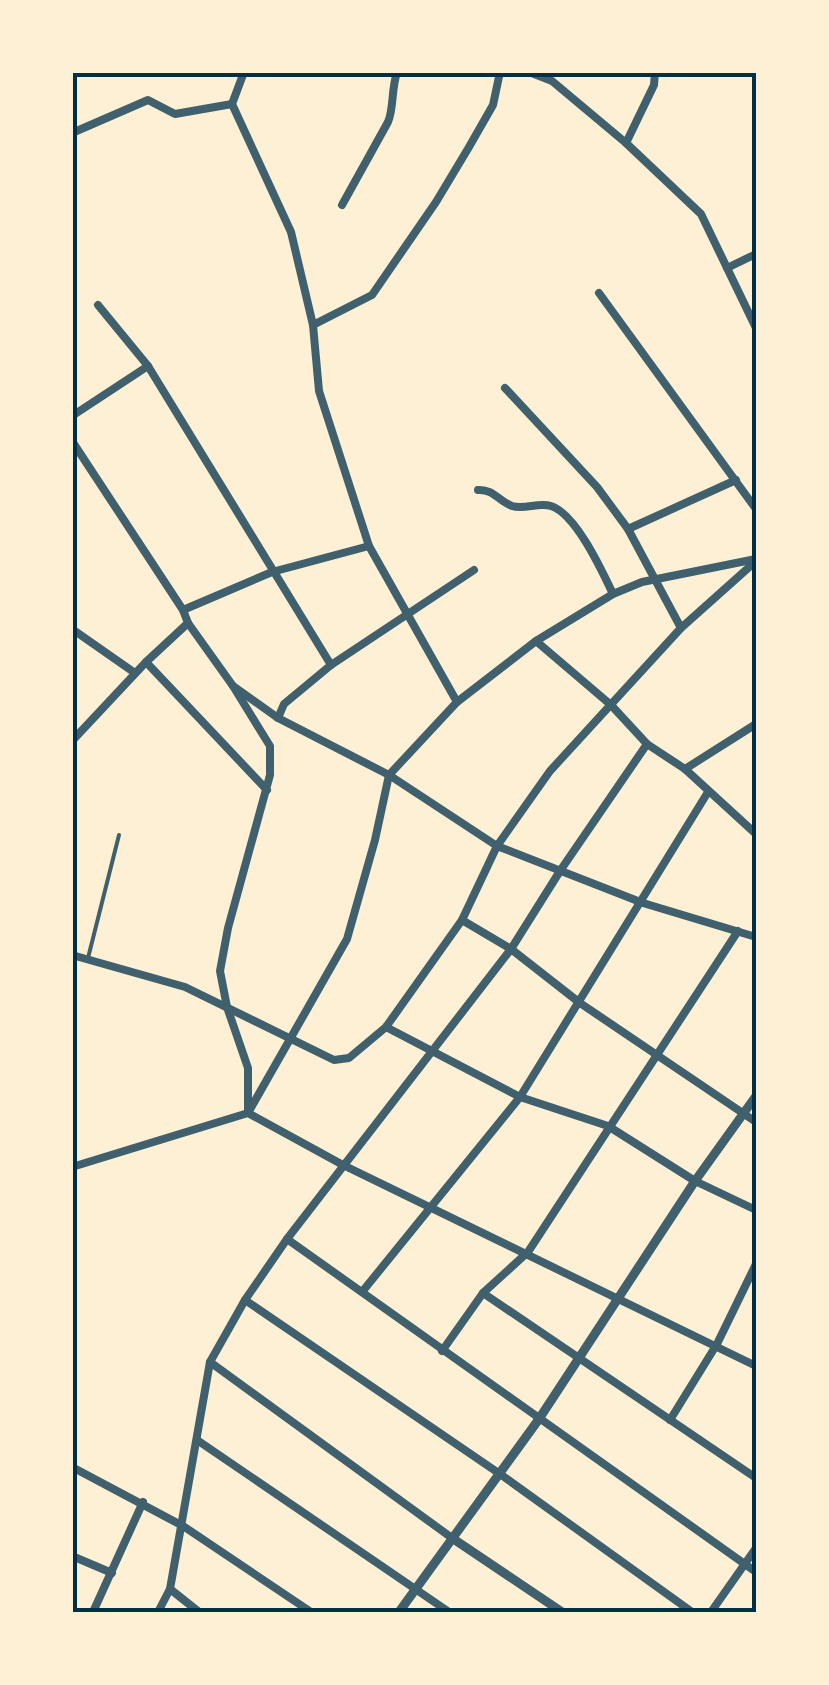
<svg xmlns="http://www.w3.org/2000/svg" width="829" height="1685" viewBox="0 0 829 1685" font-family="'Titillium Web',sans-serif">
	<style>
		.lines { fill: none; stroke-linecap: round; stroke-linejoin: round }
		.service { stroke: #3f606c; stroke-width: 4 }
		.minor { stroke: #3f606c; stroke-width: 8 }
		.tertiary { stroke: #3f606c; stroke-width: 9 }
		.neatline { fill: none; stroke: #003049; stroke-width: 4 }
	</style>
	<rect width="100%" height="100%" fill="#fdf0d5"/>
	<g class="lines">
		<polyline class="service" points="88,958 119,835"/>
		<g class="minor">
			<polyline points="244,72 232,104 291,232 313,325 319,391 369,546 457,702"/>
			<polyline points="529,72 552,81 626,143 701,214 756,328"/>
			<polyline points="72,133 148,100 175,114 232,104"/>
			<polyline points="626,143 654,85 655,72"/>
			<path d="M342 205 388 122C394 108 391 91 397 72"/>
			<polyline points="727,268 756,254"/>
			<polyline points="599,293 756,509"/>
			<polyline points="98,305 148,366 331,665"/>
			<polyline points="313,325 372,295 436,202 469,147 493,105 500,72"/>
			<polyline points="505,388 597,487 628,529 681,628"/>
			<polyline points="72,416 148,366"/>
			<polyline points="72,441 183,610 188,623 233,686 278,718 389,775 497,846 643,903 756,937"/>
			<path d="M478 490C494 489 498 501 512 506 525 510 538 502 551 506 576 514 602 571 613 594"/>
			<polyline points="628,529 736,480"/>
			<polyline points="183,610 272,572 369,546"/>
			<polyline points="72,629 135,673"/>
			<polyline points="536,641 611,705 647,744 685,769 756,834"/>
			<polyline points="146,662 267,790"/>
			<polyline points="233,686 270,746 270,775 228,928 220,971 227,1007 248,1068 248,1113 343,1165 756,1366"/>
			<polyline points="278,718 284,704 331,665 474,570"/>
			<polyline points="72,741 146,662 188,623"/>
			<polyline points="685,769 756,724"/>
			<polyline points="462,920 511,949 580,1003 756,1122"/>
			<polyline points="72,955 185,987 334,1060 349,1058 386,1027 462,920 497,846 550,771 681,628 756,561"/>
			<polyline points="386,1027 520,1097 608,1126 695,1181 756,1210"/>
			<polyline points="72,1167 248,1113 347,939 375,840 389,775 457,702 536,641 613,594 642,582 756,559"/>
			<polyline points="287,1239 756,1572"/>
			<polyline points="362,1292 520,1097 708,792"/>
			<polyline points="483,1293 756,1478"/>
			<polyline points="245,1300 500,1474 692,1612"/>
			<polyline points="442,1351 483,1293 528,1252 738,931"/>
			<polyline points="210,1362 452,1538"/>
			<polyline points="670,1420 717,1344 756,1264"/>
			<polyline points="197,1440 449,1612"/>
			<polyline points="72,1467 183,1526 311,1612"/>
			<polyline points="72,1556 112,1573"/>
			<polyline points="170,1589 199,1612"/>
			<polyline points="93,1612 143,1502"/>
			<polyline points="158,1612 170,1589 210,1362 245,1300 287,1239 511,949 560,871 647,744"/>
			<polyline points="711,1612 756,1548"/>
		</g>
		<g class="tertiary">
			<polyline points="452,1538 562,1612"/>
			<polyline points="399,1612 539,1419 695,1181 756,1096"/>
		</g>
	</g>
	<rect width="829" height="1685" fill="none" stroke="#fdf0d5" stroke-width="150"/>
	<rect x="75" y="75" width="679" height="1535" class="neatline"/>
</svg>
